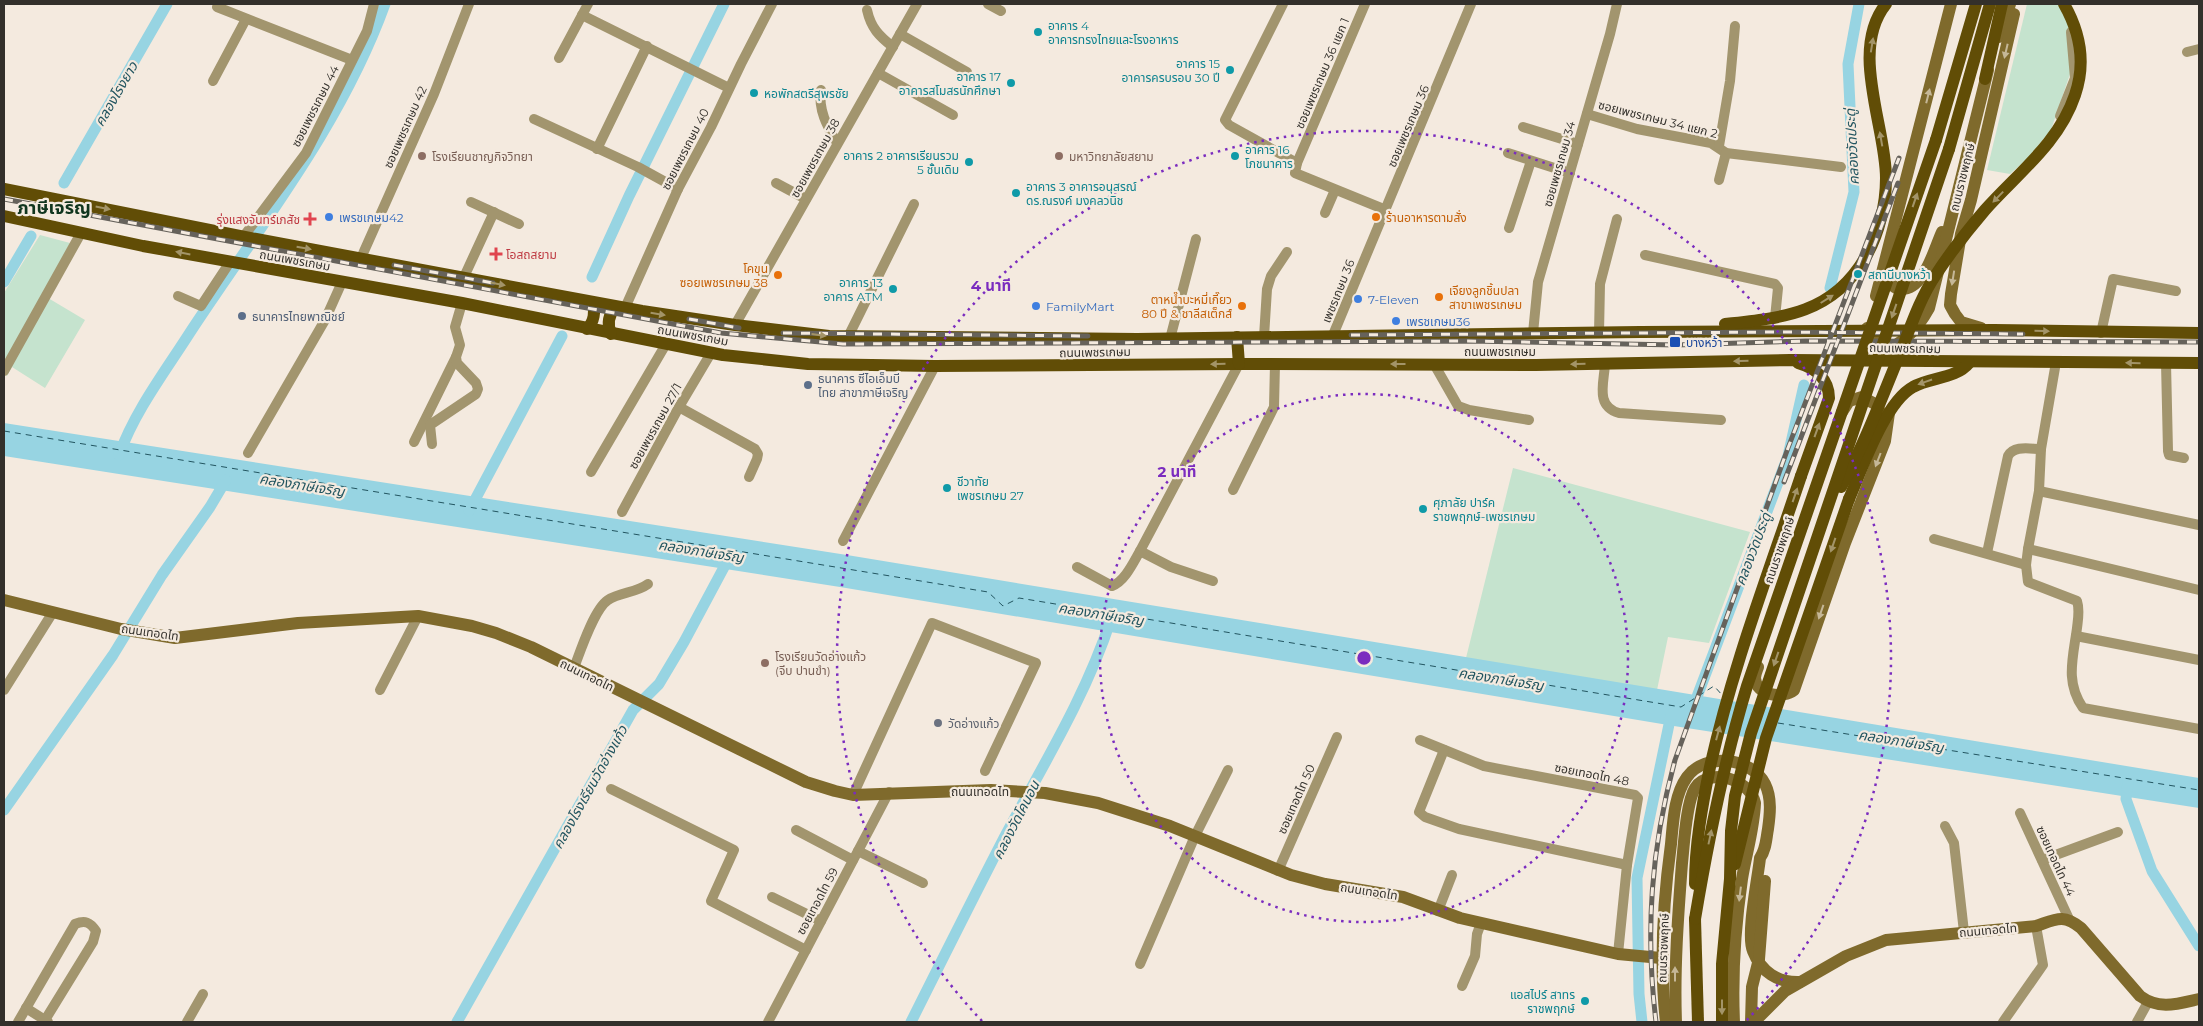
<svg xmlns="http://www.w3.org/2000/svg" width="2203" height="1026" viewBox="0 0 2203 1026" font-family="Montserrat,'Noto Sans Thai',sans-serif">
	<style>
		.green { fill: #c5e3ce }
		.water { fill: #97d4e2 }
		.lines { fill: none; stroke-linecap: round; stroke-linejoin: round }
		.canal { stroke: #97d4e2; stroke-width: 11 }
		.ferry { stroke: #225560; stroke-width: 1; stroke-dasharray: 6 5; stroke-linecap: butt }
		.street { stroke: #a2956e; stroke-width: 10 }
		.secondary { stroke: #7f6a2c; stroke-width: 12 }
		.primary { stroke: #614d06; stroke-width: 12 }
		.rail-casing { stroke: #66625b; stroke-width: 5 }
		.rail { stroke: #f4eadf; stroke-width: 3; stroke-dasharray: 9; stroke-linecap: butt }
		.primary-bridge { stroke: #614d06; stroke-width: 12 }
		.oneway { fill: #a39468 }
		.oneway2 { fill: #c5b797 }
		.ring { fill: none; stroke: #7b2cbf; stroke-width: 2.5; stroke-dasharray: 2.5 5 }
		.culture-dot { fill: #0f9aa8; stroke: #f4eadf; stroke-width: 2 }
		.education-dot { fill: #8d6e63; stroke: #f4eadf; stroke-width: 2 }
		.shop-dot { fill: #3f7fe0; stroke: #f4eadf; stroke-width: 2 }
		.food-dot { fill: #e8710a; stroke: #f4eadf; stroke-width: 2 }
		.health-dot { fill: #e0444e; stroke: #f4eadf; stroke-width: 2 }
		.service-dot { fill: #5c6f8a; stroke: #f4eadf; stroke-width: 2 }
		.transit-dot { fill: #1a4fb4; stroke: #f4eadf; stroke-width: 2 }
		.worship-dot { fill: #6b7280; stroke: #f4eadf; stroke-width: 2 }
		.labels { text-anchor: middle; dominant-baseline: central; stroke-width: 4.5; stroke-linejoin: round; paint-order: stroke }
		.culture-label { font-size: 12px; fill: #0d838f; stroke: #f4eadf; text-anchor: start }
		.street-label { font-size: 12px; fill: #33302b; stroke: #f4eadf }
		.education-label { font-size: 12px; fill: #785e54; stroke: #f4eadf; text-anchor: start }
		.shop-label { font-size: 12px; fill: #366cbe; stroke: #f4eadf; text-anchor: start }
		.food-label { font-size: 12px; fill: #c56008; stroke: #f4eadf; text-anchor: start }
		.health-label { font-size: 12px; fill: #be3a42; stroke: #f4eadf; text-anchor: end }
		.service-label { font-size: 12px; fill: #4e5e75; stroke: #f4eadf; text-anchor: start }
		.transit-label { font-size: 12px; fill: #164399; stroke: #f4eadf; text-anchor: start }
		.worship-label { font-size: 12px; fill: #5b616d; stroke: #f4eadf; text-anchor: start }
		.water-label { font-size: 14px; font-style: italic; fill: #225560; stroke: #f4eadf }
		.district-label { font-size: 18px; font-weight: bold; fill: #10351e; stroke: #f4eadf }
		.centre { fill: #7b2cbf; stroke: #f4eadf; stroke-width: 2.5 }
		.ring-label { font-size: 15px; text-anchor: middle; font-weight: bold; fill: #7b2cbf; stroke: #f4eadf; stroke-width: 4.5; stroke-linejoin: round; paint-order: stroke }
	</style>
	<rect width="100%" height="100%" fill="#f4eadf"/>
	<g class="green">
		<polygon points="2027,4 2071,4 2070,74 2051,130 2027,159 2010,174 1987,170"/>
		<polygon points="40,235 70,243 43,295 85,320 45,388 12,367 7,376 4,374 4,293"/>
		<polygon points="1513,468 1750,532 1709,643 1668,637 1657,690 1466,658"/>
	</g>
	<polygon class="water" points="4,423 847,555 2199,778 2199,808 1674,726 840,587 4,456"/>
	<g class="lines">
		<g class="canal">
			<polyline points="64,183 167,4"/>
			<polyline points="592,277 629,196 724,4"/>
			<polyline points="4,282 31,236"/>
			<polyline points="1830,288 1854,192 1848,64 1859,4"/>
			<path d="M119 455C135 411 164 373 189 334 259 227 341 126 385 4"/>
			<polyline points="469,511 562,336"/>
			<polyline points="1692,710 1788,456 1804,385"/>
			<polyline points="2128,782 2126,799 2152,871 2199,946"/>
			<polyline points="4,810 113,655 162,575 210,507 226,480"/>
			<polyline points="457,1022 633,710 659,684 684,642 730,556"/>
			<path d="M911 1022C942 960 973 898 1005 836 1043 765 1086 696 1111 619"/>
			<polyline points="1642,1022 1639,994 1637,878 1672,710"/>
		</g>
		<g class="ferry">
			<polyline points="4,431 988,592 1003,606 1019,598 1681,707 1714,686 1723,696"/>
			<polyline points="1778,723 2199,790"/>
		</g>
		<g class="street">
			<polyline points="988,4 1001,11"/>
			<polyline points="1283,4 1225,120 1229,125 1297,163"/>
			<polyline points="1365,4 1297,163 1295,173 1386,210"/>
			<polyline points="217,7 352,60"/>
			<path d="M867 10C871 28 879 36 893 47"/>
			<polyline points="582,15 729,88"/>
			<polyline points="900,34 967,72"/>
			<polyline points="2187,52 2199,49"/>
			<polyline points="559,58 588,4"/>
			<polyline points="878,73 953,115"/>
			<polyline points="213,81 246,19"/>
			<path d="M821 90C818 110 827 126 837 143"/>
			<polyline points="1587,114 1637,129 1711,143 1726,153 1841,167"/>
			<polyline points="2060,116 2075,78 2071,32"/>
			<polyline points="534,119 638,167 678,189"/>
			<polyline points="1523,127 1578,144"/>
			<polyline points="1719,146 1730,81 1735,26"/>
			<polyline points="597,149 647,46"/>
			<polyline points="1508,153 1570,173"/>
			<polyline points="1719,180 1726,153"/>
			<polyline points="776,183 806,199"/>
			<polyline points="471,202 519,224"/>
			<polyline points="1325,213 1335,190"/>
			<polyline points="1509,228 1531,161"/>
			<polyline points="244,236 306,153 367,31 374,4"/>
			<polyline points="1645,255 1775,284 1778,288 1775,318"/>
			<polyline points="361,258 434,94 469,4"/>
			<polyline points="464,277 494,212"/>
			<polyline points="178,296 201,306 230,262"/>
			<polyline points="625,308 678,189 711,127 741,64 772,4"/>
			<polyline points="735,325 917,4"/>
			<polyline points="1533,333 1538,282 1610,34 1617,4"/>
			<polyline points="1599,333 1600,284 1617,219"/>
			<polyline points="2101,333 2113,279 2176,291"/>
			<polyline points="1333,335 1471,4"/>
			<polyline points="848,337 914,204"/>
			<polyline points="1264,337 1267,289 1271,276 1287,252"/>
			<polyline points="1170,339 1196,239"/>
			<path d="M2056 362 2041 449 2039 491 2028 549 2026 565 2028 582 2077 601C2080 610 2078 619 2077 628 2073 658 2065 682 2083 708L2199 729"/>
			<polyline points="2166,363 2168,451 2169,455 2184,458"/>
			<polyline points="1434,364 1458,406 1469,410 1529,420"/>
			<path d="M1605 364C1604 383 1595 406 1619 413L1721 420"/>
			<polyline points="4,371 81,233"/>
			<polyline points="679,407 755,449 758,454 757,459 749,477"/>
			<polyline points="414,442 456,357"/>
			<polyline points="432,444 430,425 476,394 478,389 476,383 457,363 456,357 460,345 455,327 462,303"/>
			<polyline points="248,453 325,320 342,282"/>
			<polyline points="591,472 666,344"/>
			<polyline points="1233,490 1274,407 1275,364"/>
			<polyline points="2039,491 2199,525"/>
			<polyline points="622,512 679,407 711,353"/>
			<polyline points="1934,539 2026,565"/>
			<polyline points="843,541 935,366"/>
			<polyline points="2028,549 2199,590"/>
			<polyline points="1140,551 1171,567 1213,581"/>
			<path d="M1987 553 2008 456C2014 445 2030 449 2041 449"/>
			<path d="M1077 567 1112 586C1125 581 1133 563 1140 551L1239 364"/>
			<polyline points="2076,636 2199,660"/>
			<path d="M574 668C580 652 594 609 608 600 620 592 636 593 648 584"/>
			<polyline points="4,690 53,612"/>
			<polyline points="380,690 418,616"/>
			<polyline points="1420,740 1484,766 1635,795 1638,798 1627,865 1618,954"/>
			<polyline points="1444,750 1419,812 1425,817 1459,829 1627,865"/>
			<polyline points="611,789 734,850 711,901 806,950"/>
			<polyline points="853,795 932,623 1036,663 985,771"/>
			<polyline points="2020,813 2069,919"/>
			<polyline points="1945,826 1954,843 1964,932"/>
			<polyline points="796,830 853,860"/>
			<polyline points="858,851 923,883"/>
			<polyline points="2042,860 2118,832"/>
			<polyline points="1278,871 1337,737"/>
			<polyline points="772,897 821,921"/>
			<polyline points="1438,911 1452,875"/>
			<polyline points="1140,964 1195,836 1228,770"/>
			<polyline points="1462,986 1475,956 1477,934 1481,923"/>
			<polyline points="26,1008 48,1022"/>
			<path d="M18 1022 75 924C85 920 90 922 96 931L93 942 45 1020"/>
			<polyline points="187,1022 203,994"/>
			<polyline points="768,1022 889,792"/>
			<polyline points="2003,1022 2043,965 2036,926"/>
			<polyline points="2137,1022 2148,1002"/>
		</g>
		<g class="secondary">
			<polyline points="1999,37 2010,4"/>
			<path d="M1887 271C1888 279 1891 287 1899 289 1924 292 1934 249 1942 232"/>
			<polyline points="1876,296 1951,4"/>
			<path d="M1867 328 1866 331C1878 346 1891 353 1909 357"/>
			<polyline points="1981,328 1961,322 1955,314 1950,305 1951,294 1961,234 1971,200 2014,14"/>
			<path d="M1881 352C1903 345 1918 328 1929 308L1988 70"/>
			<polyline points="1842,412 1849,401 1862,397 1877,405 1881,415"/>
			<polyline points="4,600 121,629 175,638 298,623 418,616 472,626 496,633 531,647 806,782 835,791 853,795 991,790 1045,793 1098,803 1170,826 1291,875 1325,884 1403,897 1460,918 1618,954 1661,958"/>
			<path d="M1758 667C1757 670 1755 674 1755 678 1756 696 1783 699 1794 690L1845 543 1885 441 1889 413"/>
			<path d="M1666 1022C1659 962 1663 903 1671 844 1673 823 1674 795 1687 777 1705 752 1751 757 1765 784 1772 798 1770 815 1768 829 1766 840 1766 849 1760 858 1758 878 1746 935 1753 951 1761 972 1778 983 1800 982"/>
			<path d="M1676 1022C1674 969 1678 916 1682 863 1684 845 1686 803 1695 788 1702 776 1721 775 1733 780 1744 785 1752 791 1755 803 1754 829 1746 854 1742 879 1735 927 1732 975 1734 1022"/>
			<polyline points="1751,1022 1752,987 1759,959 1765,881"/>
			<path d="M1754 1022 1785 991 1846 956 1886 940 2036 926C2057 919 2063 914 2081 928L2140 996C2159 1010 2177 1004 2199 999"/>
		</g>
		<g class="primary">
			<polyline points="1985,79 2002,4"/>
			<polyline points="1936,140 1976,4"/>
			<polyline points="1949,149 1990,4"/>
			<polyline points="4,189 256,239 642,311 735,325 829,336 1137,339 1640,332 1994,330 2199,333"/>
			<polyline points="4,216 143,246 462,303 723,355 808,364 935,366 1239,364 1536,365 1790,360 2199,363"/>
			<path d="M1725 324C1784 318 1833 313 1865 258 1879 235 1886 204 1886 178 1886 126 1849 50 1886 4"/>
			<path d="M587 329C594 322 596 311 592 302"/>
			<path d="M611 334C607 324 608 315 616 307"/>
			<polyline points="1237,337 1239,364"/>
			<path d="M1798 363C1815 368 1829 379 1829 398L1801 476"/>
			<path d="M1849 499C1862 469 1885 402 1913 387 1930 377 1956 379 1969 363"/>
			<polyline points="1695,919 1698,1022"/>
		</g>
		<defs>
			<g id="rail">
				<polyline points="4,199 721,333 843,344 1468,341 1676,345 1806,341 2199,342"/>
				<polyline points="394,265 493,283"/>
				<polyline points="689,319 739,328"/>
				<polyline points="783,333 1088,336"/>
				<polyline points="1351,335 1781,332 2023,334"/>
				<polyline points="1784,482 1898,183"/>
				<path d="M1656 1022C1645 931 1651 848 1675 760L1788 448 1899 158"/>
			</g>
		</defs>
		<use href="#rail" class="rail-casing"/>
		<use href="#rail" class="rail"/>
		<g class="primary-bridge">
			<path d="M1841 487C1864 445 1881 400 1899 356 1910 329 1919 300 1935 276 1950 253 1967 231 1985 210 2018 173 2059 143 2075 95 2086 63 2080 32 2064 4"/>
			<polyline points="1735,864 1766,738 1849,499"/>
			<path d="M1695 884C1695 845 1702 806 1710 767 1732 668 1769 572 1801 476"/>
			<path d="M1695 919C1708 841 1724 762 1747 686L1936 140"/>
			<polyline points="1722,1022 1722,964 1730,879 1731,831 1735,796 1751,733 1949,149"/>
		</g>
	</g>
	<defs><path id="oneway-solid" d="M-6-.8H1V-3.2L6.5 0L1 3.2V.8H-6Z" transform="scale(1.25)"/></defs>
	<g class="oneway">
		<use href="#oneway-solid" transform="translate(1872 45) rotate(-81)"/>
		<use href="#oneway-solid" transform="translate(1881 139) rotate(-100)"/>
		<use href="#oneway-solid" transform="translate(1998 197) rotate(134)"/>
		<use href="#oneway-solid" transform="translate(1915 200) rotate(-71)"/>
		<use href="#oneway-solid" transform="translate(103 208) rotate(11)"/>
		<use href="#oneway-solid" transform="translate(304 248) rotate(10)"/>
		<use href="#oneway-solid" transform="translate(183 253) rotate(-169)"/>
		<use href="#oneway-solid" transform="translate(498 284) rotate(11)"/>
		<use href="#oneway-solid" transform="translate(1827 299) rotate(-32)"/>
		<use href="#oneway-solid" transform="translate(1894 311) rotate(109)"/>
		<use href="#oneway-solid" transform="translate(658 314) rotate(9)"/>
		<use href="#oneway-solid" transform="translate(2042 331) rotate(1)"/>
		<use href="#oneway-solid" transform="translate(819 335) rotate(7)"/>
		<use href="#oneway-solid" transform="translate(1741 361) rotate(179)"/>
		<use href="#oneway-solid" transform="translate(2133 363) rotate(-179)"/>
		<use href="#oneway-solid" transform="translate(1218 364) rotate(179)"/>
		<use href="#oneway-solid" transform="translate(1398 364) rotate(180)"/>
		<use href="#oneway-solid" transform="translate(1578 364) rotate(179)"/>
		<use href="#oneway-solid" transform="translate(1925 382) rotate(161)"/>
		<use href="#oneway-solid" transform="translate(1817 430) rotate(-70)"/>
		<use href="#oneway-solid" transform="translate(1795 495) rotate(-71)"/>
		<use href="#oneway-solid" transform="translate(1833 545) rotate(109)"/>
		<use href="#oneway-solid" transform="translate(1776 659) rotate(109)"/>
		<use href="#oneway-solid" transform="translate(1718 733) rotate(-75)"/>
		<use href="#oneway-solid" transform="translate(1710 837) rotate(-78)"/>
		<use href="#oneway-solid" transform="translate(1722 1007) rotate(90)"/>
	</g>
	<g class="oneway2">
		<use href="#oneway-solid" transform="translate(2006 51) rotate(103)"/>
		<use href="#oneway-solid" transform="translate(1928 96) rotate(-76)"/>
		<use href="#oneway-solid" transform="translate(1953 278) rotate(99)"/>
		<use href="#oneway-solid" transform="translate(1878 460) rotate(111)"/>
		<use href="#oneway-solid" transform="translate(1821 612) rotate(109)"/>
		<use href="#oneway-solid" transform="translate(1740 894) rotate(97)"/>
		<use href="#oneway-solid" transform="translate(1675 974) rotate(-90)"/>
	</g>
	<g class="ring">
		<circle cx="1364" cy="658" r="264"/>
		<path d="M982 1021A527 527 0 1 1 1746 1021"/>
	</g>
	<g class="culture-dot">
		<circle cx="1038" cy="32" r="5"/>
		<circle cx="1230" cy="70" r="5"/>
		<circle cx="1011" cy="83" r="5"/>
		<circle cx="754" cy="93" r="5"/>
		<circle cx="1235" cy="156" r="5"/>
		<circle cx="969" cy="162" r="5"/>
		<circle cx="1016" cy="193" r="5"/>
		<circle cx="1858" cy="274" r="5"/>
		<circle cx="893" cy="289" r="5"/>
		<circle cx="947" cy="488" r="5"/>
		<circle cx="1423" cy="509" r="5"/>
		<circle cx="1585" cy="1001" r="5"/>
	</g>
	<g class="education-dot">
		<circle cx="422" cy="156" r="5"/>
		<circle cx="1059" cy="156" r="5"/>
		<circle cx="765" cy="663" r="5"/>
	</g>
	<g class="shop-dot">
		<circle cx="329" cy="217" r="5"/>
		<circle cx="1358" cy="299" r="5"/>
		<circle cx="1036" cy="306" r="5"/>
		<circle cx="1396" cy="321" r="5"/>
	</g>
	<g class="food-dot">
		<circle cx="1376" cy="217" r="5"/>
		<circle cx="778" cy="275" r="5"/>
		<circle cx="1439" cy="297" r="5"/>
		<circle cx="1242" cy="306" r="5"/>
	</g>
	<g class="health-dot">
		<path d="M307.5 211.5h5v5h5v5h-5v5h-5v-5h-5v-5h5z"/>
		<path d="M493.5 246.5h5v5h5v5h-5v5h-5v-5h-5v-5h5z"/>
	</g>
	<g class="service-dot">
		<circle cx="242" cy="316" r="5"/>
		<circle cx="808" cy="385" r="5"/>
	</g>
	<rect class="transit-dot" x="1669" y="336" width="12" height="12" rx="2.5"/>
	<circle class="worship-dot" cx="938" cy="723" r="5"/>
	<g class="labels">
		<g class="culture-label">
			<text x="1048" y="25">อาคาร 4<tspan x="1048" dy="14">อาคารทรงไทยและโรงอาหาร</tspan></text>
			<text x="1220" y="63" text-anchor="end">อาคาร 15<tspan x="1220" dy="14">อาคารครบรอบ 30 ปี</tspan></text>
			<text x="1001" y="76" text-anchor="end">อาคาร 17<tspan x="1001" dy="14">อาคารสโมสรนักศึกษา</tspan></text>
			<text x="764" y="93">หอพักสตรีสุพรชัย</text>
			<text x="1245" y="149">อาคาร 16<tspan x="1245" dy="14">โภชนาคาร</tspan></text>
			<text x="959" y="155" text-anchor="end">อาคาร 2 อาคารเรียนรวม<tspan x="959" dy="14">5 ชั้นเดิม</tspan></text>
			<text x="1026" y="186">อาคาร 3 อาคารอนุสรณ์<tspan x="1026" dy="14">ดร.ณรงค์ มงคลวนิช</tspan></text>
			<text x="1868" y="274">สถานีบางหว้า</text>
			<text x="883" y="282" text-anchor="end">อาคาร 13<tspan x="883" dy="14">อาคาร ATM</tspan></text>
			<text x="957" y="481">ชีวาทัย<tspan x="957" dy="14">เพชรเกษม 27</tspan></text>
			<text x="1433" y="502">ศุภาลัย ปาร์ค<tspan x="1433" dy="14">ราชพฤกษ์-เพชรเกษม</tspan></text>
			<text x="1575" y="994" text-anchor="end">แอสไปร์ สาทร<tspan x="1575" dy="14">ราชพฤกษ์</tspan></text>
		</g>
		<g class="street-label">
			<text transform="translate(1322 73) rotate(-67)">ซอยเพชรเกษม 36 แยก 1</text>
			<text transform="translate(315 106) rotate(-63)">ซอยเพชรเกษม 44</text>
			<text transform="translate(1658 119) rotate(14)">ซอยเพชรเกษม 34 แยก 2</text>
			<text transform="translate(1408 126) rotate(-67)">ซอยเพชรเกษม 36</text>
			<text transform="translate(405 127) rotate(-66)">ซอยเพชรเกษม 42</text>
			<text transform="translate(685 149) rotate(-63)">ซอยเพชรเกษม 40</text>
			<text transform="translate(815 158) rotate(-61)">ซอยเพชรเกษม 38</text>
			<text transform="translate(1559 164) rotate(-74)">ซอยเพชรเกษม 34</text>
			<text transform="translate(1962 177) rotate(-76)">ถนนราชพฤกษ์</text>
			<text transform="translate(295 260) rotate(10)">ถนนเพชรเกษม</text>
			<text transform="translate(1338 291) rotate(-68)">เพชรเกษม 36</text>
			<text transform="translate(693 335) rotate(10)">ถนนเพชรเกษม</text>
			<text transform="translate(1905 348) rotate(1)">ถนนเพชรเกษม</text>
			<text x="1500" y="351">ถนนเพชรเกษม</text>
			<text transform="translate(1095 352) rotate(-1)">ถนนเพชรเกษม</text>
			<text transform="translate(655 426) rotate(-61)">ซอยเพชรเกษม 27/1</text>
			<text transform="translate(1779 550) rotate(-71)">ถนนราชพฤกษ์</text>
			<text transform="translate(150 632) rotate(8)">ถนนเทอดไท</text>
			<text transform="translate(587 675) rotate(26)">ถนนเทอดไท</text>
			<text transform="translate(1592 774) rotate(11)">ซอยเทอดไท 48</text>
			<text x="980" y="791">ถนนเทอดไท</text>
			<text transform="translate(1296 799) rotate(-66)">ซอยเทอดไท 50</text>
			<text transform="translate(2056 861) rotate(65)">ซอยเทอดไท 44</text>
			<text transform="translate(1369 891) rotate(9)">ถนนเทอดไท</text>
			<text transform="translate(817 901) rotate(-62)">ซอยเทอดไท 59</text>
			<text transform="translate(1988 930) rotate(-5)">ถนนเทอดไท</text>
			<text transform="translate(1663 948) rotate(-88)">ถนนราชพฤกษ์</text>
		</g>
		<g class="education-label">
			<text x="432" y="156">โรงเรียนชาญกิจวิทยา</text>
			<text x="1069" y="156">มหาวิทยาลัยสยาม</text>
			<text x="775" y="656">โรงเรียนวัดอ่างแก้ว<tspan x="775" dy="14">(จีบ ปานขำ)</tspan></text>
		</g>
		<g class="shop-label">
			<text x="339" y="217">เพรชเกษม42</text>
			<text x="1368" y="299">7-Eleven</text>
			<text x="1046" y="306">FamilyMart</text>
			<text x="1406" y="321">เพรชเกษม36</text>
		</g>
		<g class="food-label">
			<text x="1386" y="217">ร้านอาหารตามสั่ง</text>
			<text x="768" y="268" text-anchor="end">โคขุน<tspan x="768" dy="14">ซอยเพชรเกษม 38</tspan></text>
			<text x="1449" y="290">เจียงลูกชิ้นปลา<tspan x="1449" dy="14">สาขาเพชรเกษม</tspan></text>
			<text x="1232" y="299" text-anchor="end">ตาหน๊ำบะหมี่เกี๊ยว<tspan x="1232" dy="14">80 ปี &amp; ชาลีสเต็กส์</tspan></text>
		</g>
		<g class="health-label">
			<text x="300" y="219">รุ่งแสงจันทร์เภสัช</text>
			<text x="506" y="254" text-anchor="start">โอสถสยาม</text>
		</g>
		<g class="service-label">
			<text x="252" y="316">ธนาคารไทยพาณิชย์</text>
			<text x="818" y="378">ธนาคาร ซีไอเอ็มบี<tspan x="818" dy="14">ไทย สาขาภาษีเจริญ</tspan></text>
		</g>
		<g class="transit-label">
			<text x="1686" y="342">บางหว้า</text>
		</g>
		<g class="worship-label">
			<text x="948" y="723">วัดอ่างแก้ว</text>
		</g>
		<g class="water-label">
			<text transform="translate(116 94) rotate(-60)">คลองโรงยาว</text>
			<text transform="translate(1852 147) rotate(-93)">คลองวัดประดู่</text>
			<text transform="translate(302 485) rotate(9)">คลองภาษีเจริญ</text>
			<text transform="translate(1753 549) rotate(-69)">คลองวัดประดู่</text>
			<text transform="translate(701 551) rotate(9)">คลองภาษีเจริญ</text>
			<text transform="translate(1101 614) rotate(9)">คลองภาษีเจริญ</text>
			<text transform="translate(1501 679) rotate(9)">คลองภาษีเจริญ</text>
			<text transform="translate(1901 741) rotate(9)">คลองภาษีเจริญ</text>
			<text transform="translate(590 787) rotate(-61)">คลองโรงเรียนวัดอ่างแก้ว</text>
			<text transform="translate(1016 820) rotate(-63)">คลองวัดโคนอน</text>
		</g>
		<g class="district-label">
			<text x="54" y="208">ภาษีเจริญ</text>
		</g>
	</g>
	<circle cx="1364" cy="658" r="8" class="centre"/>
	<g class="ring-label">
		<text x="991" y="291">4 นาที</text>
		<text x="1177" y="477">2 นาที</text>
	</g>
	<rect width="2203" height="1026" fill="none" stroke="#33302b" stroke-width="10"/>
</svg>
